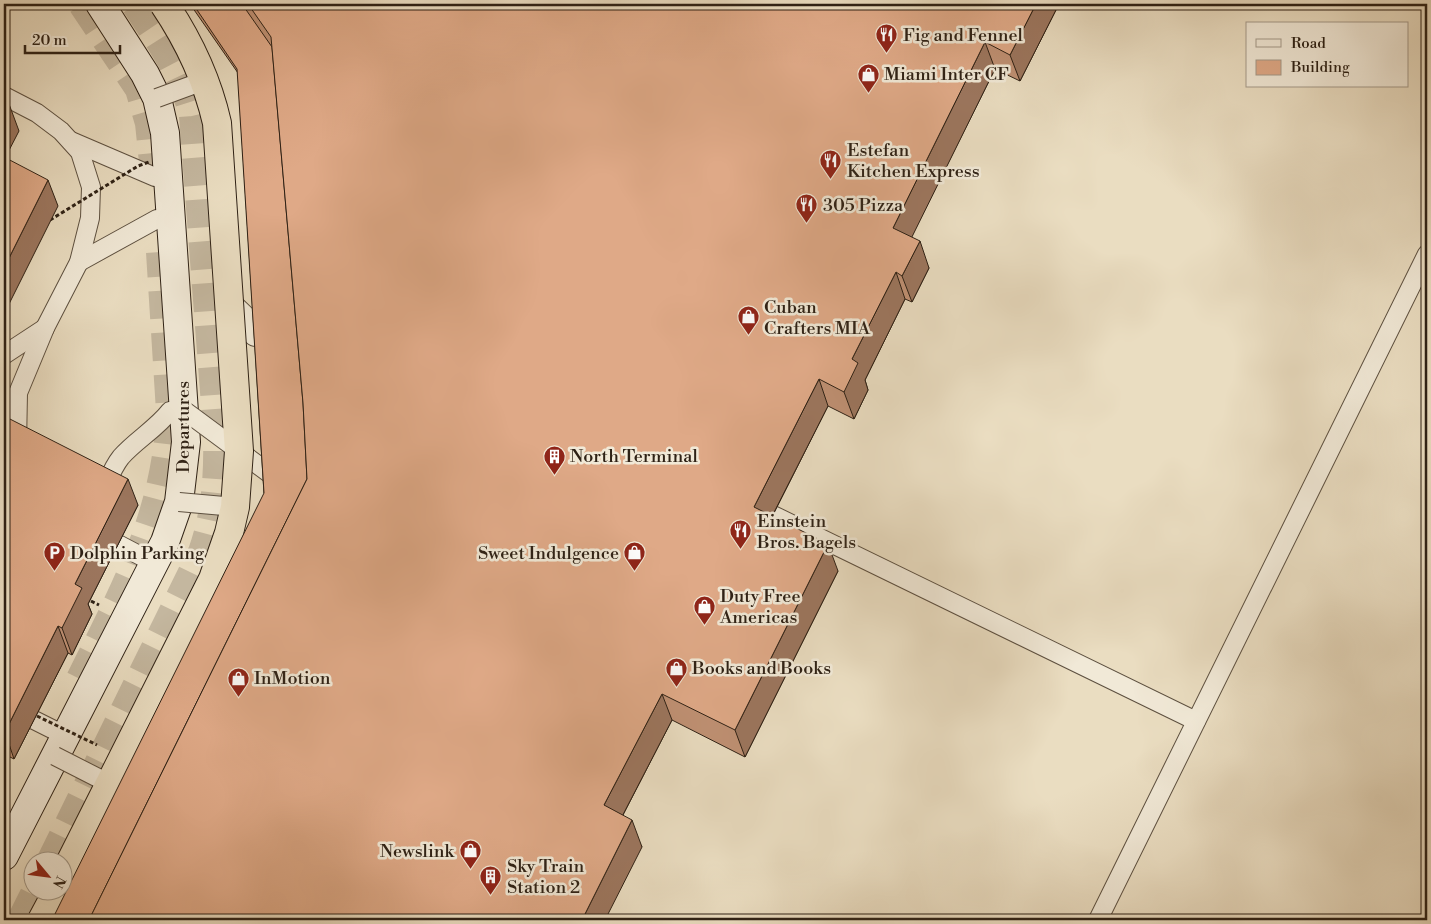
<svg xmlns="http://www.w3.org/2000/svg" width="1431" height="924" viewBox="0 0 1431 924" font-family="'Libre Bodoni',serif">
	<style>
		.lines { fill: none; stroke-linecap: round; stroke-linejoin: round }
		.secondary-tunnel { stroke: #c4b79f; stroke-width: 28; stroke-dasharray: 28 14; stroke-linecap: butt }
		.primary-tunnel { stroke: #c4b79f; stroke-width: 28; stroke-dasharray: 28 14; stroke-linecap: butt }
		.service-casing { stroke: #5d5040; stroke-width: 20 }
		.tertiary-casing { stroke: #5d5040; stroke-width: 30 }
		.secondary-casing { stroke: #2e2115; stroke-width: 30 }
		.path { stroke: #2e2115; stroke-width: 3; stroke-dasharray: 4 2.5; stroke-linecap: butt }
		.service { stroke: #f1e9d7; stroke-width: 18 }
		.tertiary { stroke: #f1e9d7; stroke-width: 28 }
		.secondary { stroke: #f1e9d7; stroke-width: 28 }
		.service-bridge-casing { stroke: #5d5040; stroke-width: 20; stroke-linecap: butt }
		.primary-bridge-casing { stroke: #2e2115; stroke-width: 30; stroke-linecap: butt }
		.path-bridge { stroke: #2e2115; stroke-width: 3; stroke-dasharray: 4 2.5; stroke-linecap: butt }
		.service-bridge { stroke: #f1e9d7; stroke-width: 18 }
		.primary-bridge { stroke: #eaddc1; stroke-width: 28 }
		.wall { fill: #c09174; stroke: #2e2115 }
		.shaded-wall { fill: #9c765e; stroke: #2e2115 }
		.building { fill: #dfa987; stroke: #2e2115 }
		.labels { text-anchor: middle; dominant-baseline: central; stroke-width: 5; stroke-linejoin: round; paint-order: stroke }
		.poi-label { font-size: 18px; fill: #2e2115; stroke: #f1e9d7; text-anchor: start }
		.street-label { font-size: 18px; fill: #2e2115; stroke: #f1e9d7 }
	</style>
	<rect width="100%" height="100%" fill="#eaddc1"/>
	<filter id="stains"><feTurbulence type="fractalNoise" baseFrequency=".004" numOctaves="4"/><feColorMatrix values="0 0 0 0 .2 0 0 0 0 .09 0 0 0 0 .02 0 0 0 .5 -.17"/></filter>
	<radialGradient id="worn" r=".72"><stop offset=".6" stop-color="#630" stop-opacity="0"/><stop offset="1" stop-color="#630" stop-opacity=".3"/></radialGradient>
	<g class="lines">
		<g class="secondary-tunnel">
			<path d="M50 862 202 552C216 512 218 474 217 431L193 116C183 73 159 40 135 4"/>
			<polyline points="21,920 35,892"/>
		</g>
		<g class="primary-tunnel">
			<polyline points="82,4 139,89 149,123 155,182"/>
			<path d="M80 679C124 590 167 513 170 411L160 252"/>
		</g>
		<defs>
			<g id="service">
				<polyline points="4,96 37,113 61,131 80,152 91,187 90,218 79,262 45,328 18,393 17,445"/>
				<polyline points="71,141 155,177"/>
				<polyline points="79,262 157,219"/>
				<polyline points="4,355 45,328"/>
				<polyline points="239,451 281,482"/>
				<path d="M104 489C109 478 113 467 121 457 136 440 156 429 170 411"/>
				<polyline points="773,515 1196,721"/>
				<polyline points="118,544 154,563"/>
				<polyline points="34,720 66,736"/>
				<polyline points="1098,920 1427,254"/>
			</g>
			<polyline id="tertiary" points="230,307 256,332"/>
			<polyline id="secondary" points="4,856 165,542 179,502 186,442 165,133 157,98 145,74 100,4"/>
		</defs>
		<use href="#service" class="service-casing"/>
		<use href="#tertiary" class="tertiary-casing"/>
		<use href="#secondary" class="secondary-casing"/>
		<polyline class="path" points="91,601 99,605"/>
		<use href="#service" class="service"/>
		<use href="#tertiary" class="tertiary"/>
		<use href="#secondary" class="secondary"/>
		<defs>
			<g id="service-bridge">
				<polyline points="157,98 206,80"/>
				<polyline points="185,411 239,451"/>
				<polyline points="179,502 235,507"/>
				<polyline points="55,756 110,784"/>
			</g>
			<g id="primary-bridge">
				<path d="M62 879 213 579 229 533 235 507 239 451 217 123C207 79 189 41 164 4"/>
				<polyline points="42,920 57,892"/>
			</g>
		</defs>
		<use href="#service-bridge" class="service-bridge-casing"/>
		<use href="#primary-bridge" class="primary-bridge-casing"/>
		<g class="path-bridge">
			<polyline points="50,220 138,166 149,162"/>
			<polyline points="37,716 97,745"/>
		</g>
		<use href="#service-bridge" class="service-bridge"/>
		<use href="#primary-bridge" class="primary-bridge"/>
	</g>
	<g class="wall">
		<polygon points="190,4 1059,4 1020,81 995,69 911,237 929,268 912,302 905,299 865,380 868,390 854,419 828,406 772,517 838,571 745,757 672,720 623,815 642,847 264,493 238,73"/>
		<polygon points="4,416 138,505 88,604 92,614 72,655 68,653 14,759 4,754"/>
	</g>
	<g class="shaded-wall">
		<polygon points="1036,4 1059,4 1020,81 1010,55"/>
		<polygon points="985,42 995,69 903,255 893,228"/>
		<polygon points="9,104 19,131 4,160 4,114"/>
		<polygon points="48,180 58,206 4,314 4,268"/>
		<polygon points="920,241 929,268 912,302 902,276"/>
		<polygon points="896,272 905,299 865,380 868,390 854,419 844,392 852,359"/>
		<polygon points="819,379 828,406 763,534 754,507"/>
		<polygon points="128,479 138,505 88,604 92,614 72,655 62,628 75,584"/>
		<polygon points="828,544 838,571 745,757 735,730"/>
		<polygon points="58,626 68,653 14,759 5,732"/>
		<polygon points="662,694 672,720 614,832 604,805"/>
		<polygon points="632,820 642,847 605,920 582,920"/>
	</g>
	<g class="building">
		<polygon points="193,4 242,4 272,47 303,403 307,479 89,920 52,920 264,493 237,69"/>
		<polygon points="248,4 1036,4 1010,55 985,42 893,228 920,241 902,276 896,272 852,359 858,363 844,392 819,379 754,507 828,544 735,730 662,694 604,805 632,820 582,920 89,920 307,479 303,403 271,37"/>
		<polygon points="4,102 9,104 4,114"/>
		<polygon points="4,157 48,180 4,268"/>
		<polygon points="4,416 128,479 75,584 82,588 62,628 58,626 5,732 4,732"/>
	</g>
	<defs>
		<symbol id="restaurant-pin" viewBox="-11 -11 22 30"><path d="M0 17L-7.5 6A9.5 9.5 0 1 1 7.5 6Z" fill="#8f2418" stroke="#f1e9d7"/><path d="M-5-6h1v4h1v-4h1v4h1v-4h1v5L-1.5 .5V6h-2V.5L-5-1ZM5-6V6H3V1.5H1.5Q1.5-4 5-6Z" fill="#fff"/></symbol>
		<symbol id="shop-pin" viewBox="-11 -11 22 30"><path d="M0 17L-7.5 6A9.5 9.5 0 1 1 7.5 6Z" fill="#8f2418" stroke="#f1e9d7"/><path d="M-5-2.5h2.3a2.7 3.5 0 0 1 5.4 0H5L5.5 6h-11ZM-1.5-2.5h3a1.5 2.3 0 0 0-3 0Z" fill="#fff"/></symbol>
		<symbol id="building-pin" viewBox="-11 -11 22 30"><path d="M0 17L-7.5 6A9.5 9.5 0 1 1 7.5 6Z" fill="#8f2418" stroke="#f1e9d7"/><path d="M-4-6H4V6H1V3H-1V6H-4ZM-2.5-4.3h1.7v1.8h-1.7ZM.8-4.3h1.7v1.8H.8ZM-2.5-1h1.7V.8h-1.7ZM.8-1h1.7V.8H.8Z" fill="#fff"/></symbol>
		<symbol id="parking-pin" viewBox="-11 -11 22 30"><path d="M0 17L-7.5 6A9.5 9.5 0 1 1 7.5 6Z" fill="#8f2418" stroke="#f1e9d7"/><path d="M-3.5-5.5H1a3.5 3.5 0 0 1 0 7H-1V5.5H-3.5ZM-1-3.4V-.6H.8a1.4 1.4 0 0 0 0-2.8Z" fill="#fff"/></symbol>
	</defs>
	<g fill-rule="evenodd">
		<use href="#restaurant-pin" x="874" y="22" width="25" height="34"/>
		<use href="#shop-pin" x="856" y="62" width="25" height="34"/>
		<use href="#restaurant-pin" x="818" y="148" width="25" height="34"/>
		<use href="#restaurant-pin" x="794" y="192" width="25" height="34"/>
		<use href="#shop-pin" x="736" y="304" width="25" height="34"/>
		<use href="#building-pin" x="542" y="444" width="25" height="34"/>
		<use href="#restaurant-pin" x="728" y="518" width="25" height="34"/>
		<use href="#parking-pin" x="42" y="540" width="25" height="34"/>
		<use href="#shop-pin" x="622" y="540" width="25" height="34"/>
		<use href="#shop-pin" x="692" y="594" width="25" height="34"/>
		<use href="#shop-pin" x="664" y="656" width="25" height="34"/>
		<use href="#shop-pin" x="226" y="666" width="25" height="34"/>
		<use href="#shop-pin" x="458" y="838" width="25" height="34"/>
		<use href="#building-pin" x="478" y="864" width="25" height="34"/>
	</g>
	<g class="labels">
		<g class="poi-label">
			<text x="903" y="35">Fig and Fennel</text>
			<text x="884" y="74">Miami Inter CF</text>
			<text x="847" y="150">Estefan<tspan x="847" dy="21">Kitchen Express</tspan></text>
			<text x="823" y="205">305 Pizza</text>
			<text x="764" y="307">Cuban<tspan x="764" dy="21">Crafters MIA</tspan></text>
			<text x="570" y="456">North Terminal</text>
			<text x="757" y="521">Einstein<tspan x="757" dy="21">Bros. Bagels</tspan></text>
			<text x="70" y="553">Dolphin Parking</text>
			<text x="619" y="553" text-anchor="end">Sweet Indulgence</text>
			<text x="720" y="596">Duty Free<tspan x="720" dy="21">Americas</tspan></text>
			<text x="692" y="668">Books and Books</text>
			<text x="254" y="678">InMotion</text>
			<text x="454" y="851" text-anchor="end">Newslink</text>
			<text x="507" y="866">Sky Train<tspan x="507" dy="21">Station 2</tspan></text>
		</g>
		<g class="street-label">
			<text transform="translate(183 427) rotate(-90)">Departures</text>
		</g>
	</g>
	<rect width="1431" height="924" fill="none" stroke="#eaddc1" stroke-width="20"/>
	<rect x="5" y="5" width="1421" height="914" fill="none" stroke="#2e2115" stroke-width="2.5"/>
	<rect x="10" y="10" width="1411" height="904" fill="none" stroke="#2e2115"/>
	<rect x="1246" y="22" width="162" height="65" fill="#f1e9d7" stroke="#a39989"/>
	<rect x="1256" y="39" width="25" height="8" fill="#f1e9d7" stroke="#a39989"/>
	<text x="1291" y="48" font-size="15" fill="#2e2115">Road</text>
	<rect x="1256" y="60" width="25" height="15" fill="#dfa987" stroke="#a39989"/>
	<text x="1291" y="72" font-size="15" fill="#2e2115">Building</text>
	<g transform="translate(48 876) rotate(119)"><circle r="24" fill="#f1e9d7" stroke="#a39989"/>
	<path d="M0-4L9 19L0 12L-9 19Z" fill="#8f2418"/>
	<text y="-8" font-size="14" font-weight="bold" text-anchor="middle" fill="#2e2115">N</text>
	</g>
	<path d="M25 45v8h95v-8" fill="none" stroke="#2e2115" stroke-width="2.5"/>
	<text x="32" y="45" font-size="15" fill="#2e2115" stroke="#f1e9d7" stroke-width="4" paint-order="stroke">20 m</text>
	<rect width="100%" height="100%" filter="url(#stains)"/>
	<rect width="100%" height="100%" fill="url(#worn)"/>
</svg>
